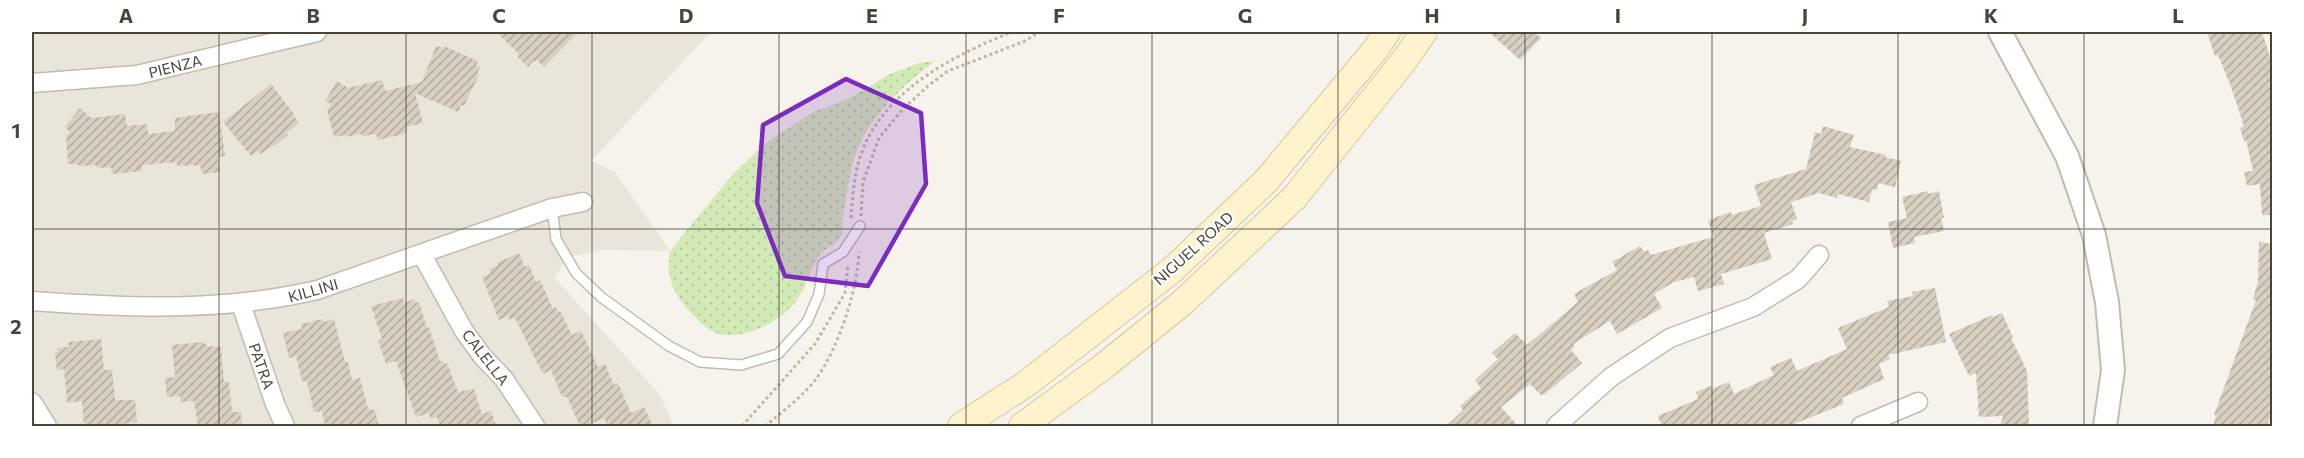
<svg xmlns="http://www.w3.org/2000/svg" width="2304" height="458" viewBox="0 0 2304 458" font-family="Commissioner,sans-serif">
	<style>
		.residential { fill: #eae5da }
		.grass { fill: url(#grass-dots) }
		.building { fill: url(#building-hatch) }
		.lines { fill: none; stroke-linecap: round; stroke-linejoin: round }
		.service-casing { stroke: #c2bbae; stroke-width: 12 }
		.minor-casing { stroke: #c2bbae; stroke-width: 21 }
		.tertiary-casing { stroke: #c2bbae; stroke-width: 26 }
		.secondary-casing { stroke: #d6c79b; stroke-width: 28 }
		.path { stroke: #c4b79f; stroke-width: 3; stroke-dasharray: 3 3; stroke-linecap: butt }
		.service { stroke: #fff; stroke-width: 9 }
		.minor { stroke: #fff; stroke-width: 18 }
		.tertiary { stroke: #fff; stroke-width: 22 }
		.secondary { stroke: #fff3cd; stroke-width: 26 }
		.marked { fill: #7b2cbf; fill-opacity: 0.2; stroke: #7b2cbf; stroke-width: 4.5; stroke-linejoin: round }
		.grid { fill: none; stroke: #4b4439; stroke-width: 1.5; stroke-opacity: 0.55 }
		.labels { text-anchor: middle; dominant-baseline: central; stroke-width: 4.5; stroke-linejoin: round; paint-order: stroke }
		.street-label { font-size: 15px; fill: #4b4439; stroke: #fff }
		.neatline { fill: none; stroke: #4b4439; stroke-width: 2 }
		.grid-label { font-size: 20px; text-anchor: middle; font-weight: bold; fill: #4b4439 }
	</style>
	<defs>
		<pattern id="grass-dots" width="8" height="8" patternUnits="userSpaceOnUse" patternTransform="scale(1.5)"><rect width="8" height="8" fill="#d2eab5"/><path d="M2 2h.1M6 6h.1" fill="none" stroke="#b6ca9c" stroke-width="1.8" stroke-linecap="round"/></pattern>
		<pattern id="building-hatch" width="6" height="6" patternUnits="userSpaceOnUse" patternTransform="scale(1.5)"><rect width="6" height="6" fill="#d8cfc1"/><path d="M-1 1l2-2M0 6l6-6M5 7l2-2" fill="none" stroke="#b1aa9e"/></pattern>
	</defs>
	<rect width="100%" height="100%" fill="#f6f3ec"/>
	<polygon class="residential" points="32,32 714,32 706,37 591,161 615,172 670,251 602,250 566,258 555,278 661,396 673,426 32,426"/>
	<path class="grass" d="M935 61C906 83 879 108 861 141 849 164 848 191 843 216 842 222 843 229 842 234 838 245 824 247 819 256 811 269 807 284 799 297 785 319 751 337 725 335 710 334 701 323 691 313 674 294 665 278 670 251L733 174 766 143 813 112 848 99 890 74 919 63Z"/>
	<g class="building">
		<polygon points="496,32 578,32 544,67 537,60 535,62 533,61 528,67 517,56 519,54"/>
		<polygon points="1489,32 1534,32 1541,38 1520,60"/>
		<polygon points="2207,32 2262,32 2272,63 2272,215 2262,215 2260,184 2247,186 2244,172 2253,171 2246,140 2244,141 2240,128 2244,126 2230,84 2218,55 2215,56"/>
		<polygon points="436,46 443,48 444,46 478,61 476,65 480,67 477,74 479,75 464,106 461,105 458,112 415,93 423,123 406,127 407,133 378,140 376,134 364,136 360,134 346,137 346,135 334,137 327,110 331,104 325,101 337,81 348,88 382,80 385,91 422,82"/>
		<polygon points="271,84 294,114 293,115 299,123 286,133 288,135 278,143 260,154 258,151 251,156 223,122"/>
		<polygon points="80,108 91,118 125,114 127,126 147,124 148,134 175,131 175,118 219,112 225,156 218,157 220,172 202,174 200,165 177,166 177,162 142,165 142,171 112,174 111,167 99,168 95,165 80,166 77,164 68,164 66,136 70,132 65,127"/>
		<polygon points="1823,126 1854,135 1850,147 1886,155 1885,157 1901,161 1895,187 1878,183 1877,190 1872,189 1869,202 1838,194 1837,198 1819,193 1791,202 1797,219 1792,221 1793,224 1764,233 1772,259 1721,274 1724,284 1698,291 1694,277 1674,282 1654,294 1662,308 1617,334 1610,321 1573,344 1575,346 1571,350 1582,363 1545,394 1541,395 1530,384 1501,407 1518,426 1446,426 1463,410 1460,406 1481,388 1475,380 1498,359 1492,353 1515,333 1527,345 1578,302 1574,294 1617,270 1612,262 1640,246 1644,252 1648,250 1651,255 1713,237 1708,220 1731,212 1732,215 1761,206 1754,185 1806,169 1815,132 1821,134"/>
		<polygon points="1928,191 1928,194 1939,191 1944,218 1941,218 1944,231 1914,237 1915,243 1893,248 1888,222 1907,218 1902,197"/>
		<polygon points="2259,242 2272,244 2272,412 2267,426 2213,426 2216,416 2214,415 2256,300 2253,299 2258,281"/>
		<polygon points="519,253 525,267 529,265 536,282 540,280 553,309 556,307 558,312 560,311 572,335 581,331 598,367 605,364 614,385 618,383 631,413 644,407 653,426 601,426 606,424 605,418 585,426 580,426 567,397 562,397 551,370 543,374 515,318 510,320 508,316 499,320 482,277 491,273 489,269 498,265 497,263"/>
		<polygon points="1935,288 1946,342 1888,355 1890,359 1879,364 1884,379 1842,398 1844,404 1789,426 1662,426 1658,416 1698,399 1696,392 1711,386 1712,389 1729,382 1734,394 1774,375 1770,367 1791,358 1797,371 1847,349 1838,328 1889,307 1887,301 1913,296 1912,292"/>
		<polygon points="403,298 404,303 415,299 416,303 419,302 427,328 429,327 440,361 443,361 444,364 447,363 458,392 474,389 482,414 491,411 496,426 440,426 437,417 430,419 429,413 416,417 396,361 386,364 378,341 382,339 371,306"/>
		<polygon points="2002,313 2013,337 2011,338 2027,371 2029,426 2000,426 2003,416 1979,417 1976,373 1969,376 1949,334 1992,315 1993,317"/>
		<polygon points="323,319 324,322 334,319 345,362 348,362 352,380 360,378 368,409 375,410 379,426 325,426 322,411 314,412 307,382 302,381 296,356 289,358 283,333 302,329 301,324"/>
		<polygon points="101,339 104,370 112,370 115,400 135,400 137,422 105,426 84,426 82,401 67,403 64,369 57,370 55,352 58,352 57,348 69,347 68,342"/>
		<polygon points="203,342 207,346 221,347 224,382 229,382 232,412 241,412 242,426 198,426 194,401 180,402 180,396 167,397 165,378 175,377 172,345"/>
	</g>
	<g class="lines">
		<defs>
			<polyline id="service" points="552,208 556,239 576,273 601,297 669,346 700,362 741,365 778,354 807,322 819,294 823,264 843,252 860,226"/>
			<g id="minor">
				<polyline points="32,83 137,75 317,32"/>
				<polyline points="422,255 464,331 483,357 504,379 535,426"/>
				<path d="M32 301C128 308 223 312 317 290L552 208 583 202"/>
				<polyline points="241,304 275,404 285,426"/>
				<polyline points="32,402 47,426"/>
				<polyline points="1556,426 1611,377 1670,338 1753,307 1798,279 1819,255"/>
				<polyline points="1861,426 1918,402"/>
			</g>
			<polyline id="tertiary" points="2000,32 2067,156 2094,235 2107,302 2113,370 2105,426"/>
			<g id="secondary">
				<polyline points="961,426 1026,384 1172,270 1266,181 1375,50 1387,32"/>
				<polyline points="1022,426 1104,366 1182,303 1294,198 1403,62 1424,32"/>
			</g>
		</defs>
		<use href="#service" class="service-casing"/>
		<use href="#minor" class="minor-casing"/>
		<use href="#tertiary" class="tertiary-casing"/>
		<use href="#secondary" class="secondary-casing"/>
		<g class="path">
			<polyline points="861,216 863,182 879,138 903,109 929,85 948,71 1025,41 1039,32"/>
			<path d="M851 218C853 195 854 171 863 149 887 89 956 54 1012 32"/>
			<polyline points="742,426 815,344 845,293 848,264"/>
			<path d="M765 426C782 412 802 397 816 379 839 347 857 291 859 252"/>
		</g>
		<use href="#service" class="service"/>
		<use href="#minor" class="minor"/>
		<use href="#tertiary" class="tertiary"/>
		<use href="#secondary" class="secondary"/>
	</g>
	<path class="marked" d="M846 79 921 113 926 184 868 286 785 276 757 203 763 125Z"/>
	<path class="grid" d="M219 32V426M406 32V426M592 32V426M779 32V426M966 32V426M1152 32V426M1338 32V426M1525 32V426M1712 32V426M1898 32V426M2084 32V426M32 229H2272"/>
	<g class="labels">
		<g class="street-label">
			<text transform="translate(175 66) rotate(-14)">PIENZA</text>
			<text transform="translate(1193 248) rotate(-42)">NIGUEL ROAD</text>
			<text transform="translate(313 290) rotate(-16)">KILLINI</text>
			<text transform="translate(486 357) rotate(52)">CALELLA</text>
			<text transform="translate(262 366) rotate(71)">PATRA</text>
		</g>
	</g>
	<rect width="2304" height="458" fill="none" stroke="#ffffff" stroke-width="66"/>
	<rect x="33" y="33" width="2238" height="392" class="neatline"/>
	<g class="grid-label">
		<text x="126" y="23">A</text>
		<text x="313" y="23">B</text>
		<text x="499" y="23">C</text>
		<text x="686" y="23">D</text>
		<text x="872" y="23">E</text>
		<text x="1059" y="23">F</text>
		<text x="1245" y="23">G</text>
		<text x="1432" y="23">H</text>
		<text x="1618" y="23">I</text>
		<text x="1805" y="23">J</text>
		<text x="1991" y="23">K</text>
		<text x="2178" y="23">L</text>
		<text x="16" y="138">1</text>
		<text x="16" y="334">2</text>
	</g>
</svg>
